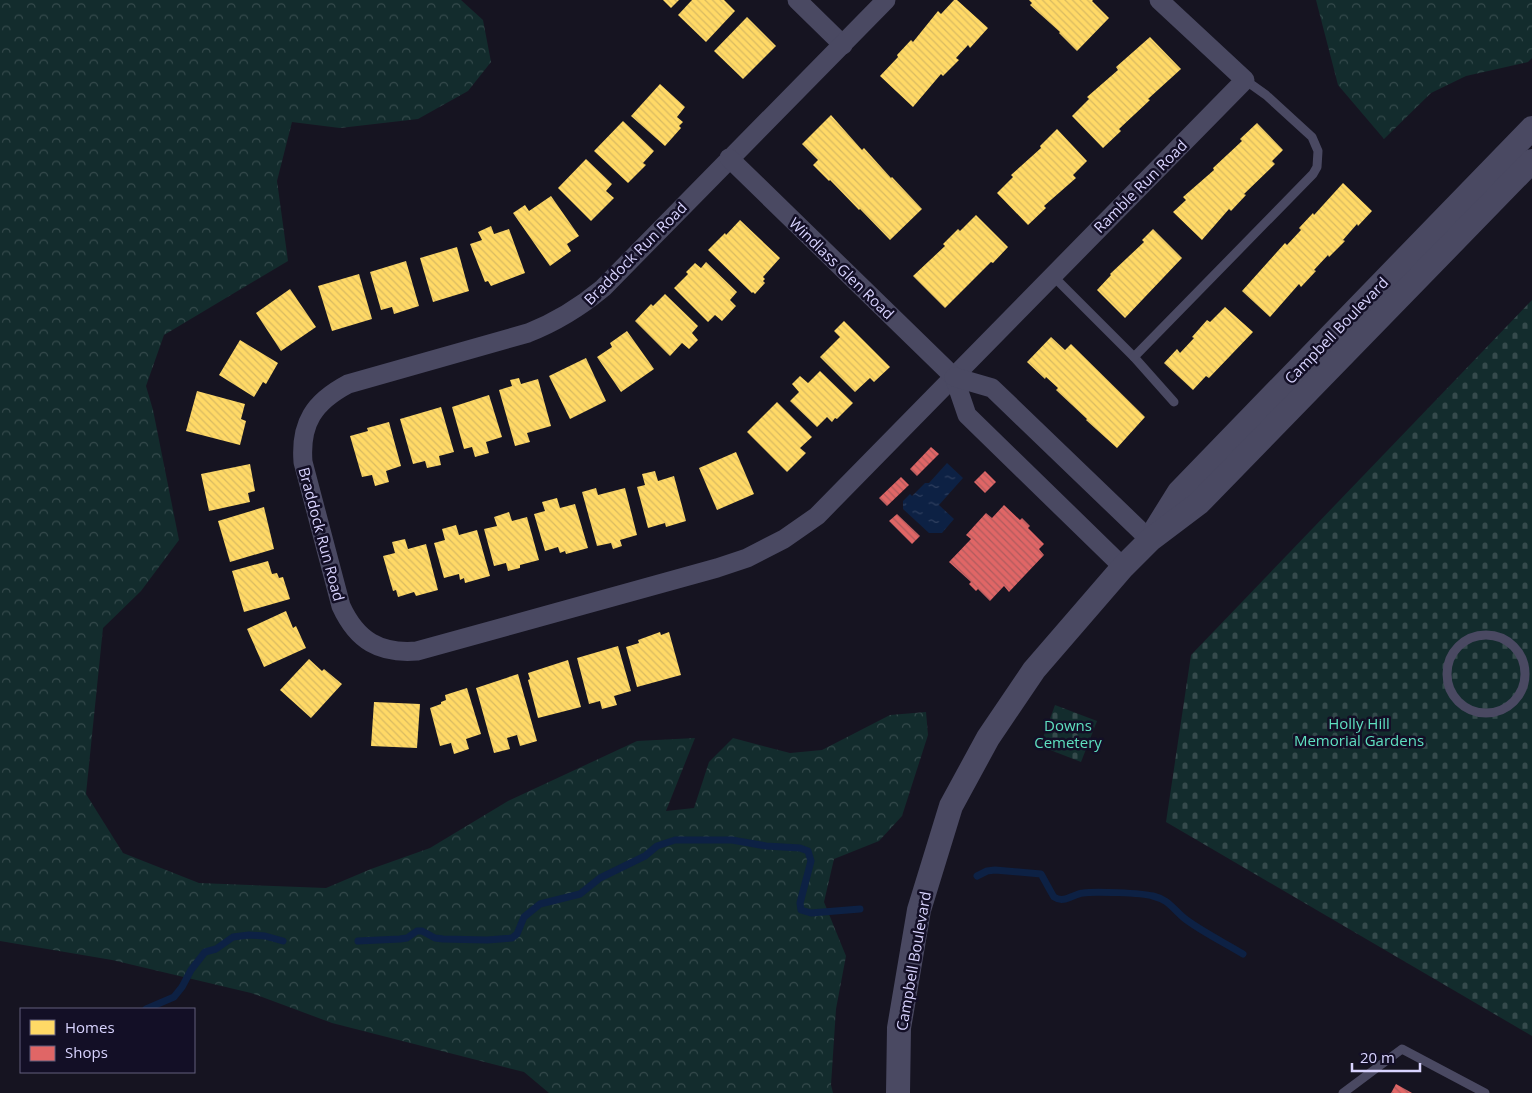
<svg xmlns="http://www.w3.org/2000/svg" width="1532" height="1093" viewBox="0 0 1532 1093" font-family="'Open Sans',sans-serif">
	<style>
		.forest { fill: url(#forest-crowns) }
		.cemetery { fill: url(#cemetery-stones) }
		.water { fill: url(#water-ripples) }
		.homes { fill: url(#homes-back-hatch) }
		.shops { fill: url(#shops-back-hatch) }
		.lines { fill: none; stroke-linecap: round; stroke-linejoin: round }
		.stream { stroke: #0d2144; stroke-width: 7 }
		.service { stroke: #4a4962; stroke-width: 9 }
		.minor { stroke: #4a4962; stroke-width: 19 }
		.tertiary { stroke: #4a4962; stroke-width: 24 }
		.labels { text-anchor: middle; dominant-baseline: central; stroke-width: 5; stroke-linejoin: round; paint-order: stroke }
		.street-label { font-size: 15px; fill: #d9d4ff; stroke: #130f26 }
		.park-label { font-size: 15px; fill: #5fe0c0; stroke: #130f26 }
	</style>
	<defs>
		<pattern id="forest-crowns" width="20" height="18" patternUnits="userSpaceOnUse" patternTransform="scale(1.25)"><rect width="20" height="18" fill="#132c2d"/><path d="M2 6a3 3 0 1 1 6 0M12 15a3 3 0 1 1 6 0" fill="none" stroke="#354a4c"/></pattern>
		<pattern id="cemetery-stones" width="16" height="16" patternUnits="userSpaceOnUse" patternTransform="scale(1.25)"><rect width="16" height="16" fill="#132c2d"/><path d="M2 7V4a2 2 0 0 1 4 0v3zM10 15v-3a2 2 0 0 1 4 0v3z" fill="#354a4c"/></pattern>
		<pattern id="water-ripples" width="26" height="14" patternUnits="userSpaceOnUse" patternTransform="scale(1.25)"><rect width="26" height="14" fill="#0d2144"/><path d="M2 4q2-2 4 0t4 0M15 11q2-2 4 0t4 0" fill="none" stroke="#304060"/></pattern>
		<pattern id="homes-back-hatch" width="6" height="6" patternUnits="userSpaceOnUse" patternTransform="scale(1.25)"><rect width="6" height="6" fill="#ffd966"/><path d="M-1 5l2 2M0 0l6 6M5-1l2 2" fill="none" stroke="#d9ba61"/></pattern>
		<pattern id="shops-back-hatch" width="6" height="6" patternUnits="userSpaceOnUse" patternTransform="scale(1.25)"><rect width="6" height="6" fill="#e06666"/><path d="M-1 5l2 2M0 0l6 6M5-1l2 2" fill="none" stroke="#b05b5e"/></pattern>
	</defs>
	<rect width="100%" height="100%" fill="#161421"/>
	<g class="forest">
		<polygon points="0,0 461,0 483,20 491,62 468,91 418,119 340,128 292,122 277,181 288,261 164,335 146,386 153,410 179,540 141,591 103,628 86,794 123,853 199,883 326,888 371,869 430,848 508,801 637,741 695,738 666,811 694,808 709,762 733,738 790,753 822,750 890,715 926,712 928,735 902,816 879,841 834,859 824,902 846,956 836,1009 831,1085 833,1093 549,1093 524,1072 332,1023 251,993 112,960 0,941"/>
		<polygon points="1316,0 1532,0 1532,58 1528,62 1466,76 1431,93 1384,139 1338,85"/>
	</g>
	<g class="cemetery">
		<polygon points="1532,300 1532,1036 1166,822 1191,655"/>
		<polygon points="1055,705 1097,721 1081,762 1040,746"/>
	</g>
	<polygon class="water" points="947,463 963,478 939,505 954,519 942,533 929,533 903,509 903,501 910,494 912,496 925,483 929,483"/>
	<g class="homes">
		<polygon points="663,0 679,0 671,8"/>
		<polygon points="692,0 724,0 735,11 706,42 678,15"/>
		<polygon points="954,0 957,0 988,28 970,48 968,45 956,58 959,60 943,76 941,74 913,107 880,76 898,57 897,55 911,40 913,42 938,11 941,14"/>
		<polygon points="1029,0 1093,0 1092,1 1109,18 1077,51 1059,33 1060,32 1030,5 1032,3"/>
		<polygon points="747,17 776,46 743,79 714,51"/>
		<polygon points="1150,37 1181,69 1148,99 1150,100 1119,129 1121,131 1103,148 1072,116 1089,99 1087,97 1118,70 1116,67"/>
		<polygon points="660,84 685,107 677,117 683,122 679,126 681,128 665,146 631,116"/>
		<polygon points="831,115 862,150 864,148 891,178 892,177 922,209 890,240 860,209 859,210 830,180 829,181 813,165 818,160 802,144"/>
		<polygon points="623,121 654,151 643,163 646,165 628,183 594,151"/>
		<polygon points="1257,123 1283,150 1272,161 1275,164 1244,194 1246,195 1231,211 1229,209 1202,240 1173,212 1186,200 1183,197 1214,170 1213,168 1242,141 1240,139"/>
		<polygon points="1057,129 1087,161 1073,175 1076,178 1044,206 1046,208 1028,225 997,193 1013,177 1011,175 1041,148 1040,146"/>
		<polygon points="586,159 612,184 606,191 614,198 591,221 558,188"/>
		<polygon points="1343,183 1372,211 1358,226 1357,224 1343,240 1345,241 1329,257 1328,255 1314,270 1316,271 1301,287 1299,284 1270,317 1242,291 1285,243 1287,245 1301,230 1299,228 1313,213 1314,215"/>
		<polygon points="551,196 579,236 567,244 571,251 550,266 513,213 525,205 529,211"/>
		<polygon points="976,215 1008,247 993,263 991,262 945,308 913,276 945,246 943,244 958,229 960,231"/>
		<polygon points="740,220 780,258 763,277 765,279 763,281 765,283 755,294 753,292 752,293 708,250 725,233 726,235"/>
		<polygon points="491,226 494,234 509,229 525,273 491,286 488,281 485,282 470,244 482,240 478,232"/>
		<polygon points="1153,229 1182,258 1125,318 1097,290 1111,275 1110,274 1144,242 1142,240"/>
		<polygon points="457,247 469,291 433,302 420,258"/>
		<polygon points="406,261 419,306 394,314 392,307 381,310 370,272"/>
		<polygon points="706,262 737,292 730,300 736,306 722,321 715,315 708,322 674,288 688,274 686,272 695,263 701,268"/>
		<polygon points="359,274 372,319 332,331 318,286"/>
		<polygon points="290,289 316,327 281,351 256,313"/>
		<polygon points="665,294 698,326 692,333 698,340 689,349 682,343 670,356 635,321 651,304 653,306"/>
		<polygon points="1225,307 1253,332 1209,378 1206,376 1193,390 1164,363 1177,349 1180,353 1194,338 1192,337 1207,320 1210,322"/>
		<polygon points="844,321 890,367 874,382 870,378 855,392 820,357 840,337 834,331"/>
		<polygon points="627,331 654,369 621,392 597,357 612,347 610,343"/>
		<polygon points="1051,337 1065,350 1071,344 1145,417 1117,448 1086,420 1087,419 1056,390 1058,388 1046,377 1045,379 1027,362"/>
		<polygon points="240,340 278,363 266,384 263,382 254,397 219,375"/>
		<polygon points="586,358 606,401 570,419 549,376"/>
		<polygon points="820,371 853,403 837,419 835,418 832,422 827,417 817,427 790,401 799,392 792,384 800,376 808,383"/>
		<polygon points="519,378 521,384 538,379 551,426 527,433 530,442 515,446 499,390 512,386 510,380"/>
		<polygon points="197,391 245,404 241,419 246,421 240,445 186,431"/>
		<polygon points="489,395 502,437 486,442 489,453 475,457 472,447 464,449 452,407"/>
		<polygon points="777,402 812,437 800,448 806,453 787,472 747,432"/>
		<polygon points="441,407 454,452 439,456 441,465 427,468 425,461 413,464 400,419"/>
		<polygon points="389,422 401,466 386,471 389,482 375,486 372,475 362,477 350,436 368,431 367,428"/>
		<polygon points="736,452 754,494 717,510 699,468"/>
		<polygon points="250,464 255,491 248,493 250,502 209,511 201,474"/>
		<polygon points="655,471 658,481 674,476 686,521 666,527 665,523 648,528 637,487 645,485 642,474"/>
		<polygon points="596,488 598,495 625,488 637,535 620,540 622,546 613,549 611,543 597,546 582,492"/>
		<polygon points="557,498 560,508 575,504 588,548 566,554 565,551 560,553 558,547 545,551 534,514 545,511 542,502"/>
		<polygon points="264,507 274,549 230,562 218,521"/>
		<polygon points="509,512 512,521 527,517 539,560 520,565 520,568 508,571 506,563 494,566 484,529 497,526 494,517"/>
		<polygon points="456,525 459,535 477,530 490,576 465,583 464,578 460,580 459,574 444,578 434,543 445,540 442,529"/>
		<polygon points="405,539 408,549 426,544 438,590 416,596 414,592 398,597 396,590 393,591 383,556 395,553 392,542"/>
		<polygon points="268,561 272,574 277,573 279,578 283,577 290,599 244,612 232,571"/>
		<polygon points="286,611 293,628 296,626 306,648 264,667 247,629"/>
		<polygon points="660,632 661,635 669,632 681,675 637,687 626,647 639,643 638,640"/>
		<polygon points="618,646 631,691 614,696 617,705 602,709 600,701 589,704 577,658"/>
		<polygon points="309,659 322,671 324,669 342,684 311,718 280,690"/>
		<polygon points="568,660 581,707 538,718 528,680 530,679 528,673"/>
		<polygon points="518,674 537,741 520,746 517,735 507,738 510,749 494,753 476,688"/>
		<polygon points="467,688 481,734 466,739 469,749 454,754 451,743 440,746 430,708 441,704 441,702 446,700 445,695"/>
		<polygon points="374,702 420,704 417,748 371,746"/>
	</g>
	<g class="shops">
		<polygon points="931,447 939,454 917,476 910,469"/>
		<polygon points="985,471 996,482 985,493 974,482"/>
		<polygon points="901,477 909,485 887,506 879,498"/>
		<polygon points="1004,505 1020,520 1022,518 1030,526 1028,528 1044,544 1039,549 1044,555 1009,592 1004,586 990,601 978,589 976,591 969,584 971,582 949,562 971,539 966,535 986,513 992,518"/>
		<polygon points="897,514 920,536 912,544 889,521"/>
		<polygon points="1396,1084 1412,1093 1391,1093"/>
	</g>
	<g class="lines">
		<g class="stream">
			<path d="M977 876 987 871 995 870 1041 874C1044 879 1053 896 1054 897 1064 904 1073 894 1083 893 1094 891 1142 893 1153 896 1169 900 1172 908 1184 918 1199 930 1225 943 1243 954"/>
			<polyline points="358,941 400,939 407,938 417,931 422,931 435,938 443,939 487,940 512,938 517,934 524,917 540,904 580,894 600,878 645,856 657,846 675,840 732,840 766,846 800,848 808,851 811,861 800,903 801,910 811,913 860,909"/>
			<polyline points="146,1009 174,997 182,987 191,970 205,952 216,949 233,937 249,935 265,936 283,941"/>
		</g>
		<g class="service">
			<polyline points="1052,275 1134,357 1174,402"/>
			<polyline points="1134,357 1313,174 1317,167 1318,151 1312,137 1266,95 1245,80"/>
			<circle cx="1486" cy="674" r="39"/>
			<polyline points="1343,1093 1402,1049 1485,1093"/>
		</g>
		<g class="minor">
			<polyline points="797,0 843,45"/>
			<path d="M886 0 603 288C579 308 556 322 528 333L348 384C314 402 300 423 303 462L341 606C357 641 380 654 417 651L717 568 747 558 784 539 817 516 1245 80 1159 0"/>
			<polyline points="729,158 954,377 967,415 1123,567"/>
			<polyline points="954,377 992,388 1150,540"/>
		</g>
		<g class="tertiary">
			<polyline points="1156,529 1179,492 1532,128"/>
			<polyline points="898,1093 899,1028 919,910 951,806 988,738 1034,670 1123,567 1150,540 1199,503 1532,161"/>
		</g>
	</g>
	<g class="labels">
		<g class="street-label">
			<text transform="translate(1140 186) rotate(-45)">Ramble Run Road</text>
			<text transform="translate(635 253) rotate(-45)">Braddock Run Road</text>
			<text transform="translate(842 268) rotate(44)">Windlass Glen Road</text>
			<text transform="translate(1336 330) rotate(-46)">Campbell Boulevard</text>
			<text transform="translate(322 534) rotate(75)">Braddock Run Road</text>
			<text transform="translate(913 961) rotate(-80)">Campbell Boulevard</text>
		</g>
		<g class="park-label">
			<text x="1359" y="723">Holly Hill<tspan x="1359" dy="17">Memorial Gardens</tspan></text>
			<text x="1068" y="725">Downs<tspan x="1068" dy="17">Cemetery</tspan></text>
		</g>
	</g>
	<rect x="20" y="1008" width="175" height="65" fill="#130f26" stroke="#625e7d"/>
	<rect x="30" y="1020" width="25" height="15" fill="#ffd966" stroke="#625e7d"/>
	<text x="65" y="1033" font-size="15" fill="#d9d4ff">Homes</text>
	<rect x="30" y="1046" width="25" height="15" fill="#e06666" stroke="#625e7d"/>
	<text x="65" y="1058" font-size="15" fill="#d9d4ff">Shops</text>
	<path d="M1352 1063v8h68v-8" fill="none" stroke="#d9d4ff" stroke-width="2.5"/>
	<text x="1360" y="1063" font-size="15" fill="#d9d4ff" stroke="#130f26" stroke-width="4" paint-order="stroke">20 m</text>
</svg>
